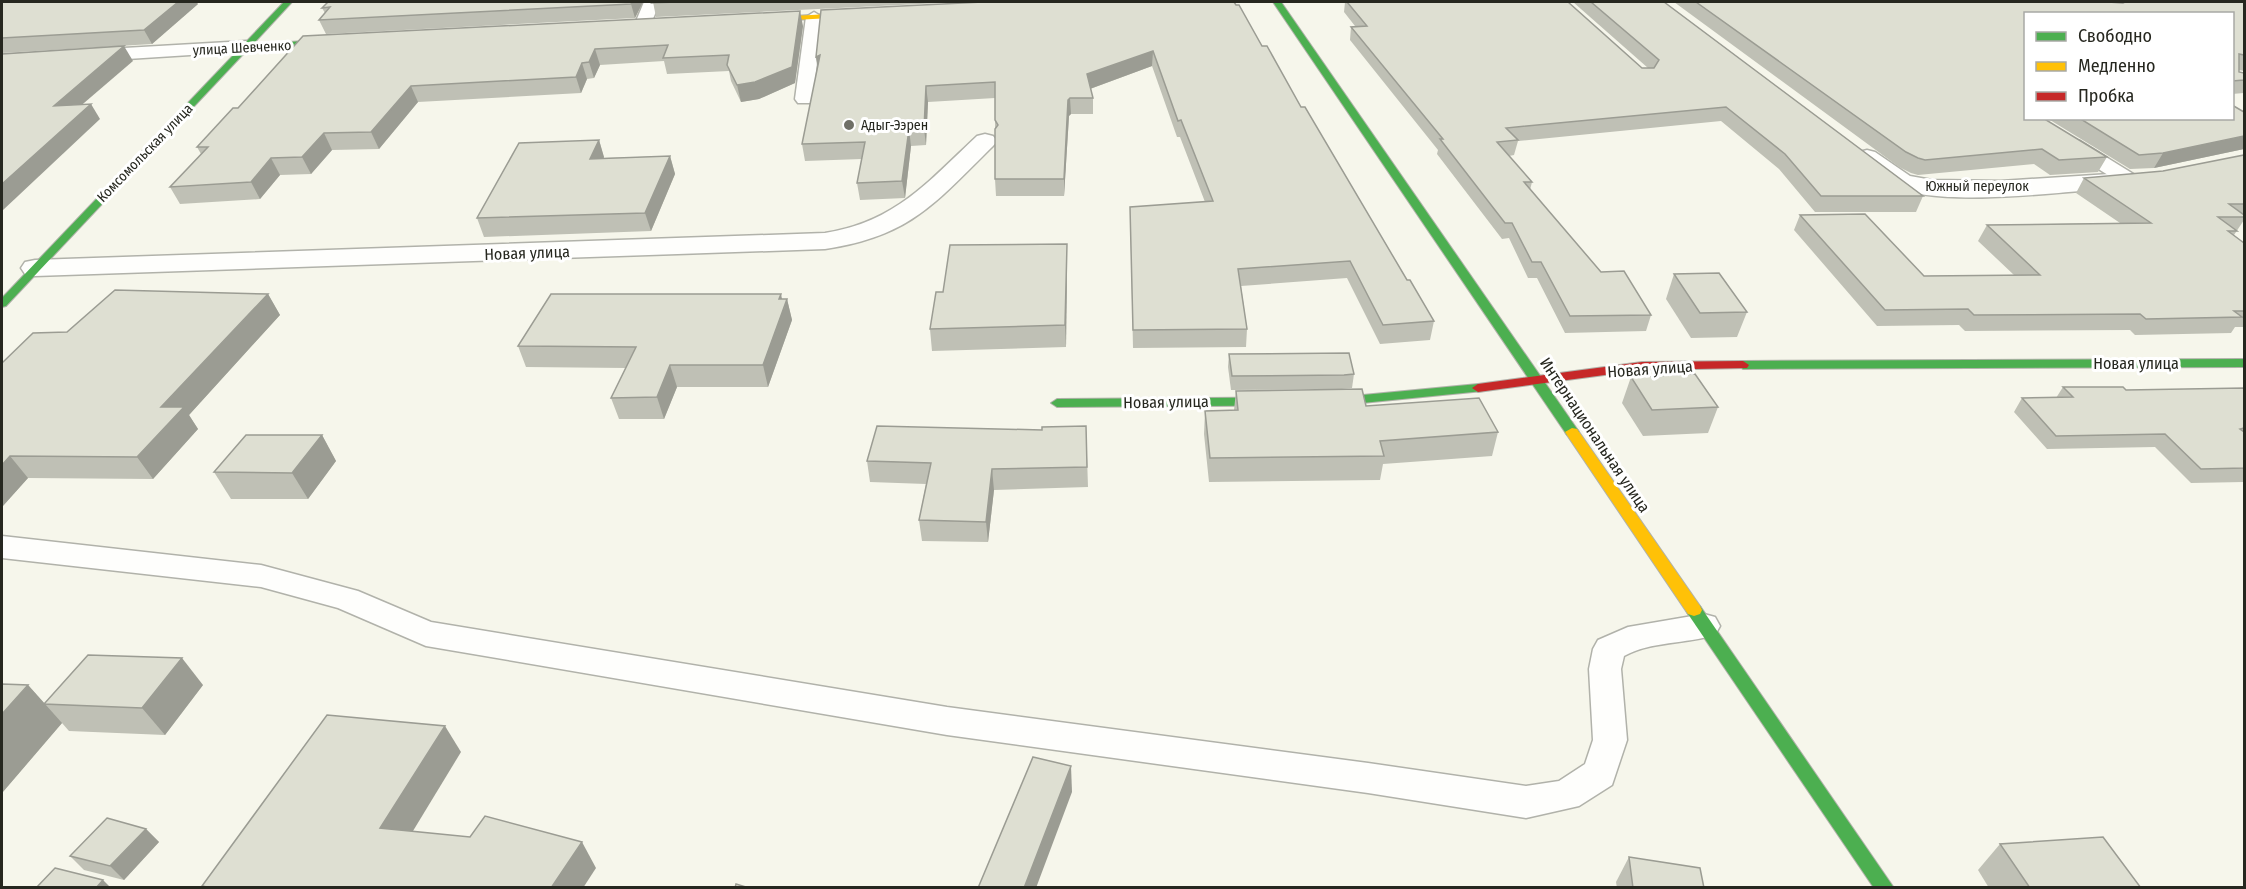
<svg xmlns="http://www.w3.org/2000/svg" width="2246" height="889" viewBox="0 0 2246 889" font-family="'Fira Sans Condensed',sans-serif">
	<style>
		.lines { fill: none; stroke-linecap: round; stroke-linejoin: round }
		.lane-casing { stroke: #b1b2aa; stroke-width: 3 }
		.street-casing { stroke: #b1b2aa; stroke-width: 3 }
		.fast-casing { stroke: #b1b2aa; stroke-width: 2 }
		.slow-casing { stroke: #b1b2aa; stroke-width: 2 }
		.jam-casing { stroke: #b1b2aa; stroke-width: 2 }
		.lane { fill: #fefefc; fill-rule: evenodd }
		.street { fill: #fefefc; fill-rule: evenodd }
		.fast { fill: #4caf50; fill-rule: evenodd }
		.slow { fill: #ffc107; fill-rule: evenodd }
		.jam { fill: #c62828; fill-rule: evenodd }
		.wall { fill: #bfc0b5 }
		.shaded-wall { fill: #9b9c93 }
		.building { fill: #dedfd2; stroke: #9b9c93; stroke-width: 1.5 }
		.poi-dot { fill: #6f6f66; stroke: #fff; stroke-width: 2 }
		.labels { text-anchor: middle; dominant-baseline: central; stroke-width: 6; stroke-linejoin: round; paint-order: stroke }
		.far-street-label { font-size: 14px; fill: #26271f; stroke: #fff }
		.far-poi-label { font-size: 14px; fill: #26271f; stroke: #fff; text-anchor: start }
		.street-label { font-size: 16px; fill: #26271f; stroke: #fff }
	</style>
	<rect width="100%" height="100%" fill="#f6f6eb"/>
	<g class="lines">
		<defs>
			<g id="lane">
				<polygon points="644,2 660,2 650,26 642,31 634,26"/>
				<polygon points="814,12 822,17 813,99 810,103 798,103 795,99 806,17"/>
				<polygon points="2073,139 2080,141 2135,175 2138,179 2135,183 2121,183 2066,149 2063,145 2066,141"/>
				<path d="M2 536 261 565 358 591 431 622 947 707 1368 763 1526 786 1559 781 1585 764 1593 740 1589 669 1593 649 1598 640 1628 627 1704 614 1715 617 1720 626 1715 635C1686 644 1651 641 1624 656L1621 669 1627 740 1612 785 1579 806 1526 818 1368 793 947 735 426 646 338 608 261 587 2 558Z"/>
			</g>
			<g id="street">
				<polygon points="246,41 253,43 256,47 253,51 2,67 2,55"/>
				<path d="M985 134 993 136 997 141 993 146C935 203 911 236 825 249L35 276 25 274 21 268 25 262 35 260 825 233C895 222 928 182 977 136Z"/>
				<path d="M1867 150 1875 152 1910 176 1932 180 2001 181 2125 173 2134 175 2137 180 2134 185 2125 187C2070 191 1939 209 1892 186 1881 180 1869 170 1859 162L1855 157 1859 152Z"/>
			</g>
			<g id="fast">
				<polygon points="284,2 292,2 253,44 340,39 344,42 343,44 248,49 6,306 2,307 2,298"/>
				<polygon points="1273,2 1281,2 1577,429 1579,432 1577,435 1567,435"/>
				<polygon points="2244,359 2244,367 1743,369 1737,365 1743,361"/>
				<polygon points="1478,384 1483,385 1484,388 1483,391 1342,405 1057,407 1051,403 1057,399 1342,397"/>
				<polygon points="1694,604 1700,606 1894,888 1874,888 1688,614 1686,610 1688,606"/>
			</g>
			<g id="slow">
				<polygon points="865,12 869,14 868,16 757,22 753,20 757,18"/>
				<polygon points="1572,428 1577,429 1700,606 1702,610 1700,614 1694,616 1688,614 1565,432"/>
			</g>
			<polygon id="jam" points="1743,361 1749,365 1747,368 1642,370 1478,392 1472,388 1478,384 1642,362"/>
		</defs>
		<use href="#lane" class="lane-casing"/>
		<use href="#street" class="street-casing"/>
		<use href="#fast" class="fast-casing"/>
		<use href="#slow" class="slow-casing"/>
		<use href="#jam" class="jam-casing"/>
		<use href="#lane" class="lane"/>
		<use href="#street" class="street"/>
		<use href="#fast" class="fast"/>
		<use href="#slow" class="slow"/>
		<use href="#jam" class="jam"/>
	</g>
	<g class="wall">
		<polygon points="2,2 196,2 198,4 152,44 2,53"/>
		<polygon points="328,2 643,2 635,18 326,34 319,20 325,13 322,8"/>
		<polygon points="653,2 960,2 656,17"/>
		<polygon points="1345,2 1568,2 1642,68 1648,68 1573,2 1664,2 1923,196 1916,212 1815,212 1779,169 1721,121 1518,141 1514,155 1509,156 1532,182 1530,190 1601,272 1651,315 1646,331 1565,333 1537,278 1528,278 1509,238 1502,239 1437,154 1438,150 1350,40 1351,27 1355,26 1344,12"/>
		<polygon points="1674,2 2244,2 2244,71 2239,70 2239,72 2244,73 2244,93 2232,94 2232,14 2025,14 2025,118 2107,157 2098,172 2050,175 2034,164 1918,175 1911,173 1899,167"/>
		<polygon points="803,26 795,83 759,99 741,102 731,81 729,71 667,74 664,61 600,65 594,78 587,79 581,93 418,102 379,149 332,150 311,174 280,175 260,199 180,204 170,187 201,154 197,147 238,108 303,36"/>
		<polygon points="1262,46 1301,107 1407,280 1434,321 1430,340 1380,344 1347,278 1241,286 1247,329 1246,347 1133,348 1130,207 1205,202 1180,137 1177,137 1152,66 1090,89 1093,98 1093,114 1071,114 1069,116 1064,196 996,196 995,179 995,98 928,102 926,145 911,146 905,198 860,200 857,183 862,159 805,161 802,144 818,69 816,57"/>
		<polygon points="2244,112 2244,150 2244,149 2154,168 2130,169 2050,120 2044,118 2232,118"/>
		<polygon points="599,140 604,158 670,156 675,174 651,231 484,237 477,218"/>
		<polygon points="2244,155 2244,220 2234,235 2244,243 2244,327 2235,327 2231,333 2135,335 2130,330 1965,331 1959,325 1877,326 1794,230 1800,215 1924,276 2014,275 1978,241 1987,225 2120,223 2076,193 2084,178 2163,171"/>
		<polygon points="1067,265 1066,347 932,351 930,329 943,292"/>
		<polygon points="1674,274 1747,312 1737,337 1691,338 1666,299"/>
		<polygon points="268,294 280,315 189,415 198,429 153,479 28,478 2,507 2,363 67,332"/>
		<polygon points="782,299 787,299 792,320 768,387 677,387 664,419 619,419 611,398 626,368 526,367 518,346"/>
		<polygon points="1229,354 1354,374 1352,388 1342,389 1231,390 1228,367"/>
		<polygon points="1631,377 1718,407 1708,433 1643,436 1622,403"/>
		<polygon points="2063,387 2126,390 2244,388 2244,482 2191,483 2155,447 2047,449 2014,412 2022,398 2056,398"/>
		<polygon points="1236,391 1366,406 1498,432 1492,456 1383,464 1380,480 1209,482 1204,434 1205,411 1234,410"/>
		<polygon points="1086,426 1088,487 994,490 988,542 922,541 919,520 926,484 870,482 867,461 1042,430"/>
		<polygon points="322,435 336,461 308,499 231,499 214,472"/>
		<polygon points="28,685 45,704 203,685 165,735 69,731 62,723 2,793"/>
		<polygon points="146,829 159,842 124,880 84,870 70,856"/>
		<polygon points="2000,844 2141,888 1989,888 1978,870"/>
		<polygon points="1629,857 1704,888 1617,888 1616,882"/>
	</g>
	<g class="shaded-wall">
		<polygon points="178,2 196,2 198,4 152,44 144,30"/>
		<polygon points="632,2 643,2 635,18 631,4"/>
		<polygon points="800,11 803,26 795,83 759,99 741,102 737,85"/>
		<polygon points="124,46 133,61 63,121 54,106"/>
		<polygon points="595,49 600,65 594,78 589,62"/>
		<polygon points="1153,51 1152,66 1087,90 1087,74"/>
		<polygon points="820,55 818,72 816,57"/>
		<polygon points="582,63 587,79 581,93 576,77"/>
		<polygon points="411,86 418,102 379,149 371,132"/>
		<polygon points="926,86 928,102 926,145 924,129"/>
		<polygon points="1070,98 1071,114 1069,116 1064,196 1064,179 1068,100"/>
		<polygon points="91,104 100,119 2,211 2,184"/>
		<polygon points="909,129 911,146 905,198 902,181"/>
		<polygon points="324,133 332,150 311,174 302,157"/>
		<polygon points="2244,136 2244,149 2154,168 2163,153"/>
		<polygon points="599,140 604,157 596,176 590,159"/>
		<polygon points="670,156 675,174 651,231 645,213"/>
		<polygon points="271,158 280,175 260,199 251,182"/>
		<polygon points="1067,244 1067,265 1066,347 1065,325"/>
		<polygon points="268,294 280,315 189,415 198,429 153,479 137,457 161,407"/>
		<polygon points="781,294 784,309 787,299 792,320 768,387 763,365 779,299"/>
		<polygon points="670,365 677,387 664,419 657,397"/>
		<polygon points="322,435 336,461 308,499 292,473"/>
		<polygon points="10,456 28,478 2,507 2,465"/>
		<polygon points="992,469 994,490 988,542 986,522"/>
		<polygon points="182,658 203,685 165,735 142,708"/>
		<polygon points="28,685 62,723 2,793 2,714"/>
		<polygon points="445,726 461,752 399,854 380,828"/>
		<polygon points="1071,766 1072,792 1036,888 1024,888"/>
		<polygon points="146,829 159,842 124,880 110,866"/>
		<polygon points="582,842 596,868 583,888 551,888"/>
		<polygon points="103,880 111,888 96,888"/>
	</g>
	<g class="building">
		<polygon points="2,2 178,2 144,30 2,38"/>
		<polygon points="328,2 632,2 631,4 319,20 330,7 322,8"/>
		<polygon points="653,2 676,2 652,3"/>
		<polygon points="983,2 1234,2 1236,5 1239,5 1262,46 1267,46 1301,107 1305,107 1407,280 1410,280 1434,321 1383,325 1350,261 1238,269 1247,329 1133,330 1130,207 1213,201 1181,120 1178,121 1153,51 1087,74 1093,98 1070,98 1068,100 1064,179 995,179 995,129 998,125 995,120 995,82 926,86 924,129 909,129 902,181 857,183 865,142 802,144 820,55 816,57 821,10"/>
		<polygon points="1347,2 1568,2 1642,68 1654,68 1659,60 1591,2 1664,2 1923,196 1821,196 1785,154 1726,107 1506,128 1518,140 1497,142 1532,182 1524,182 1601,272 1624,271 1651,315 1570,316 1541,262 1532,262 1512,223 1505,223 1440,139 1443,139 1351,27 1367,26"/>
		<polygon points="1696,2 2108,2 2123,3 2125,2 2244,2 2244,55 2239,54 2239,72 2244,73 2244,80 2232,81 2232,14 2025,14 2025,118 2043,118 2107,157 2059,160 2042,149 1925,160 1918,158 1906,152"/>
		<polygon points="800,11 792,67 755,82 737,85 727,65 729,55 663,58 668,45 595,49 589,62 582,63 576,77 411,86 371,132 324,133 302,157 271,158 251,182 170,187 208,147 197,147 233,108 238,108 303,36"/>
		<polygon points="124,46 54,106 91,104 2,184 2,54"/>
		<polygon points="2232,105 2244,112 2244,136 2163,153 2139,155 2079,118 2232,118"/>
		<polygon points="599,140 590,159 670,156 645,213 477,218 519,143"/>
		<polygon points="2244,155 2244,204 2229,204 2244,215 2244,217 2218,217 2237,231 2228,231 2244,243 2244,311 2234,311 2242,317 2146,319 2140,314 1974,315 1968,309 1885,310 1800,215 1865,214 1924,276 2040,275 1987,225 2151,223 2084,178 2163,171"/>
		<polygon points="1067,244 1065,325 930,329 936,292 943,292 950,245"/>
		<polygon points="1719,273 1747,312 1700,313 1674,274"/>
		<polygon points="115,290 268,294 161,407 184,407 137,457 10,456 2,465 2,363 33,333 67,332"/>
		<polygon points="551,294 781,294 779,299 787,299 763,365 670,365 657,397 611,398 636,347 518,346"/>
		<polygon points="1349,353 1354,374 1344,375 1232,376 1229,354"/>
		<polygon points="1695,374 1718,407 1652,410 1631,377"/>
		<polygon points="2063,387 2123,387 2126,390 2244,388 2244,428 2240,429 2244,432 2244,468 2201,469 2165,434 2056,436 2022,398 2073,397"/>
		<polygon points="1362,389 1366,406 1479,398 1498,432 1380,441 1384,456 1210,458 1205,411 1238,410 1236,391"/>
		<polygon points="877,426 1042,430 1042,427 1086,426 1087,467 992,469 986,522 919,520 931,463 867,461"/>
		<polygon points="246,435 322,435 292,473 214,472"/>
		<polygon points="88,655 182,658 142,708 44,704"/>
		<polygon points="2,684 28,685 2,714"/>
		<polygon points="327,715 445,726 380,828 470,837 485,816 582,842 551,888 212,888 202,886"/>
		<polygon points="1033,757 1071,766 1024,888 978,888"/>
		<polygon points="107,818 146,829 110,866 70,856"/>
		<polygon points="2103,837 2141,888 2030,888 2000,844"/>
		<polygon points="1629,857 1700,868 1704,888 1633,888"/>
		<polygon points="55,868 103,880 96,888 36,888"/>
		<polygon points="736,884 749,888 735,888"/>
	</g>
	<circle class="poi-dot" cx="849" cy="125" r="6"/>
	<g class="labels">
		<g class="far-street-label">
			<text transform="translate(242 48) rotate(-3)">улица Шевченко</text>
			<text transform="translate(145 153) rotate(-46)">Комсомольская улица</text>
			<text x="1977" y="186">Южный переулок</text>
		</g>
		<g class="far-poi-label">
			<text x="861" y="125">Адыг-Ээрен</text>
		</g>
		<g class="street-label">
			<text transform="translate(527 253) rotate(-2)">Новая улица</text>
			<text x="2136" y="363">Новая улица</text>
			<text transform="translate(1650 369) rotate(-4)">Новая улица</text>
			<text transform="translate(1166 402) rotate(-1)">Новая улица</text>
			<text transform="translate(1595 435) rotate(56)">Интернациональная улица</text>
		</g>
	</g>
	<rect width="2246" height="889" fill="none" stroke="#26271f" stroke-width="6"/>
	<rect x="2024" y="12" width="210" height="108" fill="#ffffff" stroke="#a8a9a5" stroke-width="1.5"/>
	<rect x="2036" y="32" width="30" height="9" fill="#4caf50" stroke="#a8a9a5" stroke-width="1.5"/>
	<text x="2078" y="42" font-size="18" fill="#26271f">Свободно</text>
	<rect x="2036" y="62" width="30" height="9" fill="#ffc107" stroke="#a8a9a5" stroke-width="1.5"/>
	<text x="2078" y="72" font-size="18" fill="#26271f">Медленно</text>
	<rect x="2036" y="92" width="30" height="9" fill="#c62828" stroke="#a8a9a5" stroke-width="1.5"/>
	<text x="2078" y="102" font-size="18" fill="#26271f">Пробка</text>
</svg>
